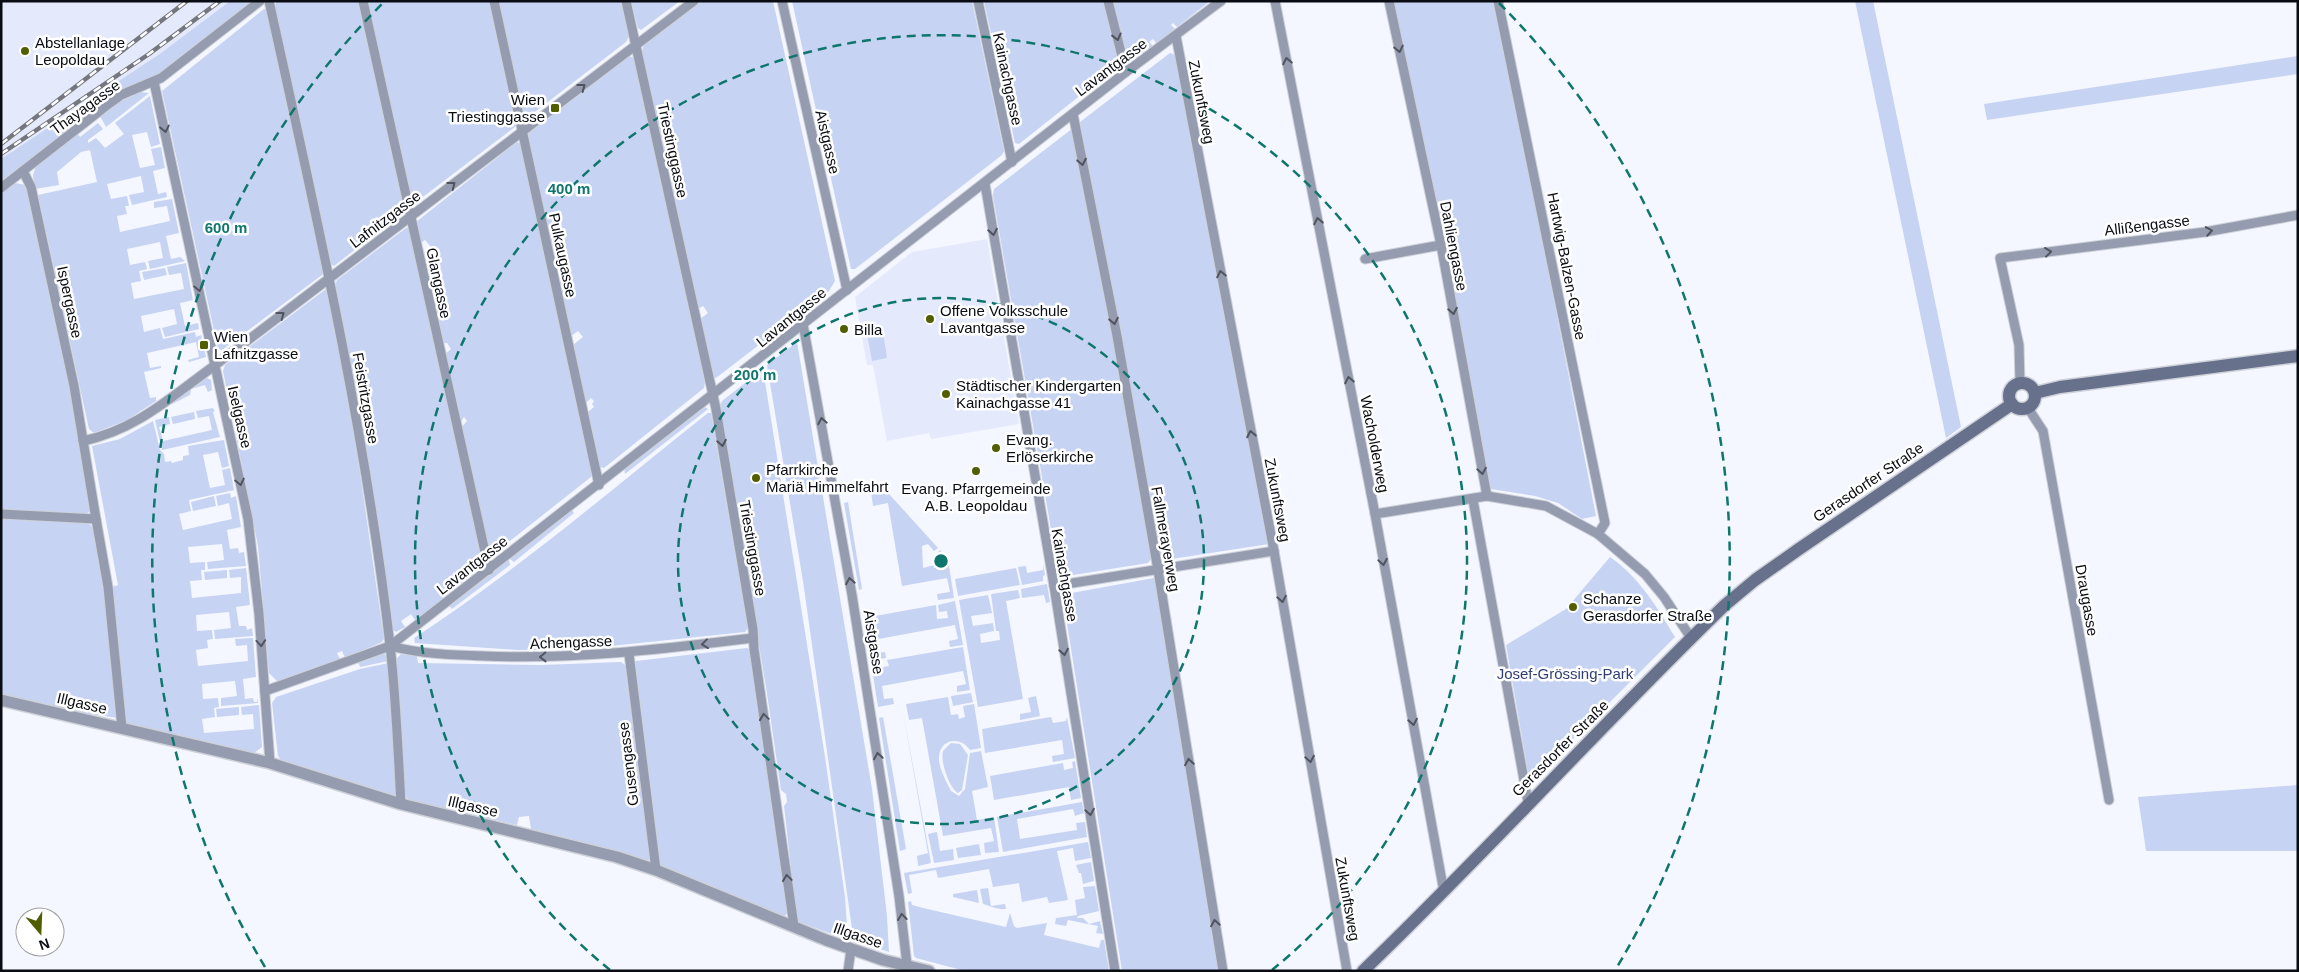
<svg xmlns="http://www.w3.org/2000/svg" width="2299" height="972" viewBox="0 0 2299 972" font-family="Arial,sans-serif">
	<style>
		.built { fill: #e4eafb }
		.green { fill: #c7d3f3 }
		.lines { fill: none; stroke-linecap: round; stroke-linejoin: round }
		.minor-casing { stroke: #ced1d9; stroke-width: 11 }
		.tertiary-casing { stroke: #ced1d9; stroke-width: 14 }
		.secondary-casing { stroke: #ced1d9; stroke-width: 15 }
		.minor { stroke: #959caf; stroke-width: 9 }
		.tertiary { stroke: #959caf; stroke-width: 11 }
		.secondary { stroke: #67718c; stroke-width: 12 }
		.rail-casing { stroke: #74777e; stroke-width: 4.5 }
		.rail { stroke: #fff; stroke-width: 2.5; stroke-dasharray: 8; stroke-linecap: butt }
		.oneway { stroke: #4f5460 }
		.ring { fill: none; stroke: #0f766e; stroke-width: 2.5; stroke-dasharray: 9 6 }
		.poi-dot { fill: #505e00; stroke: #fff; stroke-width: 2 }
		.labels { text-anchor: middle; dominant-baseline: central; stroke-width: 5; stroke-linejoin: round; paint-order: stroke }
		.poi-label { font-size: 15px; fill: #090c12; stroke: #fff; text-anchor: start }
		.street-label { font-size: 15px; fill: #090c12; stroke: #fff }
		.park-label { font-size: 15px; fill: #2f3f75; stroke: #fff }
		.centre { fill: #0f766e; stroke: #fff; stroke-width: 2.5 }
		.ring-label { font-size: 15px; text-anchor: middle; font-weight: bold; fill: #0f766e; stroke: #fff; stroke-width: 5; stroke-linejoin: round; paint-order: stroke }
	</style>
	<rect width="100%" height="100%" fill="#f4f7ff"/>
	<g class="built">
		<polygon points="1,1 230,1 161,53 1,159"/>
		<polygon points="987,239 1019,424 931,439 929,433 887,441 873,365 867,365 855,297 912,252"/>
	</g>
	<g class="green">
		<polygon points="230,1 254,1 159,74 133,85 107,100 1,181 1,159 161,53"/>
		<polygon points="277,1 360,1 405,207 403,212 334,266 331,264 275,5"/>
		<polygon points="367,1 490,1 517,121 515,127 415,203 411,202"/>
		<polygon points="498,1 622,1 629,36 626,42 527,118 523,117"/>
		<polygon points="631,1 680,1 641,30 638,28"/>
		<polygon points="702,1 773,1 835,281 829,291 716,378 713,376 700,319 708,313 703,306 698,309 642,51 644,45"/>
		<polygon points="792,1 972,1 1004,151 1002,155 855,269 851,269"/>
		<polygon points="984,1 1104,1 1119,62 1116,67 1019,144 1015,143"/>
		<polygon points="1112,1 1210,1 1177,27 1173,23 1171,25 1175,29 1157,44 1153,39 1149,42 1153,46 1131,61 1127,59"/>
		<polygon points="1391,1 1493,1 1527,162 1596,516 1582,519 1558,503 1535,496 1491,489"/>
		<polygon points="1855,1 1873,1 1961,427 1946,438"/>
		<polygon points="264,9 268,10 324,268 322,275 222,350 218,349 162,91"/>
		<polygon points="1170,53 1175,55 1269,544 1165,560 1159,557 1080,122"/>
		<polygon points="629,56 634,58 705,382 704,388 604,468 600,467 588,412 594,407 592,404 594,401 591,398 586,403 573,345 583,337 578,331 571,336 558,275 564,269 561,265 556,269 528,138 529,133"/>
		<polygon points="2298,56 2298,74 1987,120 1984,104"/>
		<polygon points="140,92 149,93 106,127 100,116 117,103"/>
		<polygon points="150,96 160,144 151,147 147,132 132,135 140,168 155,165 151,149 161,147 165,168 153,171 158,194 166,192 167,197 132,205 129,195 144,192 141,176 107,184 111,199 127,196 129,206 125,206 127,214 117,216 120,232 170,221 167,206 154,208 154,202 172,199 179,233 166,236 171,259 180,257 185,261 150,269 148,261 163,258 160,242 127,249 130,265 145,262 147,269 139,271 141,281 131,283 134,299 184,289 181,273 169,275 167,267 186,263 193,300 180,303 185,326 198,323 199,329 165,337 162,328 177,324 174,309 141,316 144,332 160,328 163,339 195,332 196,337 201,335 206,357 189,362 188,360 199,357 196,342 147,353 150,368 161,366 161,368 144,372 150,398 156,397 156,401 127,420 94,433 89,429 38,195 97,182 90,150 81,152 57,172 59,185 35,189 33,175 36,166 77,133 80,137 98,123 103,129 88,140 88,143 96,138 105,148 124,134 115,123"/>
		<polygon points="1073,128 1106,296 1152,558 1148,563 1061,577 1059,575 993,196 994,189"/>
		<polygon points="517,142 521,144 593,471 591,477 492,555 489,555 460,429 467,421 464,417 460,423 444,355 451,349 447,343 442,343 425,266 434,260 429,253 423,257 422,254 431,247 425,240 420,244 416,222"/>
		<polygon points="15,183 26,185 28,190 78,431 90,507 90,511 83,516 1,511 1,193"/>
		<polygon points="406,228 409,228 484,570 482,572 477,567 471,571 475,577 473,578 415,620 411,614 401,621 405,627 396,632 391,628 377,526 335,286 337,280"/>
		<polygon points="165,268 167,275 144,280 142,272"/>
		<polygon points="326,289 328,290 351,411 384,639 382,642 345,658 342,651 337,653 340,659 278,682 269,673 258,546 223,371 225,365"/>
		<polygon points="882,326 887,358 872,361 866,329"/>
		<polygon points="797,342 872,789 887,916 889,952 859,942 853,936 803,581 767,365"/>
		<polygon points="763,369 825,757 845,897 848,940 797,921 784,806 787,802 786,794 781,790 766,687 719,407 722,401"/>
		<polygon points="205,377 211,380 212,390 208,392 205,385 191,389 190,395 170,405"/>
		<polygon points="705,407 708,409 625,474 624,468"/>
		<polygon points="213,408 215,411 213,412 220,437 162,450 155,420 169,417 170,424 159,427 163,441 212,430 209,416 198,418 196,411"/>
		<polygon points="194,412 195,419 173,424 171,417"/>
		<path d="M708 413H711L748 628 745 632 582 649 518 650 415 643 414 638C517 571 612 489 708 413Z"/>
		<polygon points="153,421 160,450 164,454 165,462 171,461 172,463 183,460 183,456 189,455 188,446 224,440 229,466 222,468 218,452 203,455 210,488 225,485 222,470 230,468 234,490 189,500 191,511 179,514 183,530 232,519 229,503 218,506 216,496 230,493 231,498 236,496 241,527 227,530 230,549 238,548 239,553 244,552 246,566 208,569 207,562 224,560 222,544 188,547 190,563 205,562 205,570 201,570 202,580 190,581 192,598 241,593 241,577 230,578 229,570 246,568 250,605 236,607 239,626 246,626 247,630 252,628 253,636 215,639 214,630 231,628 229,612 196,615 197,631 212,630 213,639 207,640 208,648 196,650 198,666 248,661 247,645 236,646 235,639 253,638 256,677 243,679 245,699 253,698 254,702 257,702 258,698 258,703 221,706 221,698 237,696 235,681 202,684 203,699 218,698 219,707 214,708 215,717 202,719 204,733 254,729 253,714 242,715 241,707 259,705 262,747 254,753 126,725 124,719 126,718 112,587 118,585 92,446 120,439"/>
		<polygon points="879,483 938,548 934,551 928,544 922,546 923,568 938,564 937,554 940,550 948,559 954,598 938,600 937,594 950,592 947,578 902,586 888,503 873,506 870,484"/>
		<polygon points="214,496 216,506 193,511 191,502"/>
		<polygon points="848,502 862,589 859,590 844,503"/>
		<polygon points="572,510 574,513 514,562 510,559"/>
		<polygon points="1,518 85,522 92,526 100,561 118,718 82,713 1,695"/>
		<path d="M1610 557C1639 577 1657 607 1675 637L1546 766 1529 778 1506 645 1566 609Z"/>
		<polygon points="509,560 510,565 452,609 449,606"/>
		<polygon points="1043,564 1045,575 1043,576 1043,581 1022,585 1018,567 1026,566 1027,573 1043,570"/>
		<polygon points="1016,568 1020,585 958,596 955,579"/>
		<polygon points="227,570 227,578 205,580 204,572"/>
		<polygon points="1154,578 1156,581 1219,971 1122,971 1063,598 1066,594"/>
		<polygon points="1047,584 1050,602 1046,603 1044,595 1022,598 1021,589"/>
		<polygon points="1018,590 1020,598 1006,601 1023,699 978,707 959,600 988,595 992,613 971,616 973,626 993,623 994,631 980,634 981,643 1000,640 999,631 996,631 991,594"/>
		<polygon points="955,601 963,645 950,647 949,641 958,639 955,625 873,640 876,653 885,652 886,658 871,660 864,618 867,627 876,626 875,616 936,605 937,619 948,618 947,611 939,612 938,605"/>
		<polygon points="963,647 970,690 957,692 957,686 966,684 963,671 882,686 884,699 893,698 894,704 878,707 872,669 889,666 887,660"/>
		<polygon points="747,648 751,651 784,884 788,913 783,917 661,867 658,861 633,666 636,661"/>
		<polygon points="384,652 388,661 360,667 358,661"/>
		<polygon points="401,654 417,656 418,663 541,665 621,662 625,665 650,858 647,861 531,829 529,816 519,817 517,825 409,800 405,796 395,666 398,663 394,661"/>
		<polygon points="389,663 397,793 393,797 283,762 278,756 272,703 276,697 360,669"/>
		<polygon points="971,693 973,702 953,706 951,696"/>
		<polygon points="1036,696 1040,716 1020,720 1020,714 1031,712 1028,698"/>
		<path d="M948 697 951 715 958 714 959 719 965 717 963 706 974 704 981 748 970 750C961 736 940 738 939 757 938 767 947 783 951 791L959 796 965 789 970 753 981 751 988 787 972 791 977 820 994 817 999 852 985 853 984 843 994 841 991 828 943 836 922 718 909 720 906 704Z"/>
		<polygon points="902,706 931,863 918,866 917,856 928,853"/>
		<polygon points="239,707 239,715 217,717 216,709"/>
		<polygon points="883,717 906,849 900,851 879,718"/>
		<polygon points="1051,717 1053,723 1066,721 1067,717 1075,758 1053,762 1052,756 1064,754 1062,740 985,753 982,729"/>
		<path d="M951 743 960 744 968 755 962 790 958 793C949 788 940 761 943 751Z"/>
		<polygon points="1075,761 1081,798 1071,800 1069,787 994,800 990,776 1063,763 1064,770 1073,768 1072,762"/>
		<polygon points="2298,785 2298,851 2146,851 2138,797"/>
		<polygon points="1082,802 1084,813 1075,816 1073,809 1017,819 1020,839 1077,830 1076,823 1085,822 1087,837 1003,852 997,817"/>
		<polygon points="937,832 940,851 953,849 954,860 934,863 928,834"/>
		<polygon points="1088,842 1091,858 1075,861 1073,848 1057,851 1068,900 1049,903 1047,897 1022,902 1019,883 993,887 989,869 938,878 936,870 909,875 912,893 908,894 904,873"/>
		<polygon points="979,844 981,855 958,858 956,848"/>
		<polygon points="1091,862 1094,881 1083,884 1081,873 1079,873 1076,865"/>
		<polygon points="1095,886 1099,911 1078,916 1077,918 1083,918 1089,924 1100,921 1103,934 1096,933 1098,926 1068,920 1066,926 1055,924 1056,918 1077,915 1075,900 1085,898 1083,887"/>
		<path d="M988 888 991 906 1005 904 1006 909C998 910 990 906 983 904L980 889Z"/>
		<polygon points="977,890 979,903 953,897 953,894"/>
		<polygon points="911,901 912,905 923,908 1006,927 1010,913 1014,926 1017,928 1047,923 1044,935 1099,948 1101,940 1104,940 1109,971 965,971 916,958 914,956 908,902"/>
	</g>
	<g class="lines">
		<defs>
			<g id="minor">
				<path d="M269 1C316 214 365 428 390 645 396 698 398 751 401 804"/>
				<polyline points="363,1 489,570"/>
				<polyline points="494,1 599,485"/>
				<polyline points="626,1 716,409 753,629 754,649 794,926"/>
				<polyline points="782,1 847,290"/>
				<polyline points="978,1 1012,162"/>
				<polyline points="1108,1 1126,72"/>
				<polyline points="1275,1 1375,514 1444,892"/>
				<polyline points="1389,1 1441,245 1487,496"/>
				<polyline points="1498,1 1605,523 1598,534"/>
				<polyline points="1176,36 1274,551 1347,971"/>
				<polyline points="154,82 248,519 259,614 270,763"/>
				<polyline points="1073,114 1117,336 1158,570 1223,971"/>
				<polyline points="985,184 1054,586 1115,971"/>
				<polyline points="1,188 110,103 121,95 161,78 260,1"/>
				<polyline points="1365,259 1441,245"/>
				<polyline points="803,324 852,595 899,896 907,965"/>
				<polyline points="2020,384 2019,345 2000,258 2205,232 2298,215"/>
				<polyline points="2028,408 2043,431 2109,800"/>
				<path d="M83 441C136 430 171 397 214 366L694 1"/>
				<polyline points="1473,500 1528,802"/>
				<polyline points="1,514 96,519 74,386 31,187 23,171"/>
				<polyline points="1375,514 1487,496 1546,506 1598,534 1645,574 1664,597 1691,638"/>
				<polyline points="96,519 108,587 122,728"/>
				<polyline points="1054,586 1274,551"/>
				<path d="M390 646C421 654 452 655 484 656 575 660 663 649 753 638"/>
				<polyline points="629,654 656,870"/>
				<polyline points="265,691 390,646 1126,72 1221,1"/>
				<polyline points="848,971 851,949"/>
			</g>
			<polyline id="tertiary" points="1,700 270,763 401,804 617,857 656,870 826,940 883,960 929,971"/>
			<g id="secondary">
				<circle cx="2022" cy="396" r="13"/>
				<polyline points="2035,393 2060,387 2298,356"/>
				<path d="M1363 971C1487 852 1602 724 1725 605L1755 580 1799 549 2012 404"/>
			</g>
		</defs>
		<use href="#minor" class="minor-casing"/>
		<use href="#tertiary" class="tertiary-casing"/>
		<use href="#secondary" class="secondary-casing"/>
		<use href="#minor" class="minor"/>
		<use href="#tertiary" class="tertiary"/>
		<use href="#secondary" class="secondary"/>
		<defs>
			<g id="rail">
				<polyline points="1,144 187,1"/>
				<polyline points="1,154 149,54 220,1"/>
			</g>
		</defs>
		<use href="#rail" class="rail-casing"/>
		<use href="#rail" class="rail"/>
	</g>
	<defs><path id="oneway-chevron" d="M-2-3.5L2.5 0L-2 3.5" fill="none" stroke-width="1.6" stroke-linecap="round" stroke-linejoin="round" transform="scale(1.25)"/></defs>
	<g class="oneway">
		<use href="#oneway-chevron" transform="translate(1117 37) rotate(76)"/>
		<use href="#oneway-chevron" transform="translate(1399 49) rotate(78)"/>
		<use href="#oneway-chevron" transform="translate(1287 61) rotate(-101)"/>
		<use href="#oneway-chevron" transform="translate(582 87) rotate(-37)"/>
		<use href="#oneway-chevron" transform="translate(165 129) rotate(78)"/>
		<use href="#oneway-chevron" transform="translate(1082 162) rotate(79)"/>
		<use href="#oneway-chevron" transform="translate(452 185) rotate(-38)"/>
		<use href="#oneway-chevron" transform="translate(1318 221) rotate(-101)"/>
		<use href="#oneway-chevron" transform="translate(2209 231) rotate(-9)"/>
		<use href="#oneway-chevron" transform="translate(993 232) rotate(80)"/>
		<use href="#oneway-chevron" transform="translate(2048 252) rotate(-7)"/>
		<use href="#oneway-chevron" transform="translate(1221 274) rotate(-101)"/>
		<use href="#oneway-chevron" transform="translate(199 288) rotate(78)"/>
		<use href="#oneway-chevron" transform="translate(1453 311) rotate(80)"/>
		<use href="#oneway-chevron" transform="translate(281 315) rotate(-37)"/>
		<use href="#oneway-chevron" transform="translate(1114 321) rotate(79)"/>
		<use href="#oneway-chevron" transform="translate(1349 380) rotate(-101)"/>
		<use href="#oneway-chevron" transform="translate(822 421) rotate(-100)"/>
		<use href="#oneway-chevron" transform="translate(1251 434) rotate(-101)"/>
		<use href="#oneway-chevron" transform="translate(722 443) rotate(80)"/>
		<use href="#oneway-chevron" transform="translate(1482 471) rotate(80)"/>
		<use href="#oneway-chevron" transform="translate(240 482) rotate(78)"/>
		<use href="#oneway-chevron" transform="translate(1383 562) rotate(80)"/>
		<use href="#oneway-chevron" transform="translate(850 581) rotate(-100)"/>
		<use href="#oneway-chevron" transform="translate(1282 599) rotate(80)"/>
		<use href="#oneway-chevron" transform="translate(261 643) rotate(86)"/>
		<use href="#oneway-chevron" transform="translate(705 644) rotate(173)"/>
		<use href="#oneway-chevron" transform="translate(1064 652) rotate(81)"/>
		<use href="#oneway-chevron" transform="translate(543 657) rotate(179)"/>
		<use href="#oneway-chevron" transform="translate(764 717) rotate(-98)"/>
		<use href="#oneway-chevron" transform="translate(1413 722) rotate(80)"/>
		<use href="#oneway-chevron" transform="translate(878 756) rotate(-99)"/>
		<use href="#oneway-chevron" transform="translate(1310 759) rotate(80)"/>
		<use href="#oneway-chevron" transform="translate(1189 762) rotate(-99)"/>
		<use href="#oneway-chevron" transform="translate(1090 812) rotate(81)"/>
		<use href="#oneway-chevron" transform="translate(787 878) rotate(-98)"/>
		<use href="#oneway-chevron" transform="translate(902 917) rotate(-97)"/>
		<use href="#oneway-chevron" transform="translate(1215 923) rotate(-99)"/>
	</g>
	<g class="ring">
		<circle cx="941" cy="561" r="263"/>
		<path d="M610 970A526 526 0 1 1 1272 970"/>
		<path d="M265 967A789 789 0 0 1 383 3M1499 3A789 789 0 0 1 1617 967"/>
	</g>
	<g class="poi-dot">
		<circle cx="25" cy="51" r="5"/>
		<rect x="550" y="103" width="10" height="10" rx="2.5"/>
		<circle cx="930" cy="319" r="5"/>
		<circle cx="844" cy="329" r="5"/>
		<rect x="199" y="340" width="10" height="10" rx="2.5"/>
		<circle cx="946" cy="394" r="5"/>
		<circle cx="996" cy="448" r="5"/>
		<circle cx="976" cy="471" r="5"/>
		<circle cx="756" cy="478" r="5"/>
		<circle cx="1573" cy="607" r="5"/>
	</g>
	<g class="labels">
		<g class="poi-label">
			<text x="35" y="42">Abstellanlage<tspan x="35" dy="17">Leopoldau</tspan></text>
			<text x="545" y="99" text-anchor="end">Wien<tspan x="545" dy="17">Triestinggasse</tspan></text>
			<text x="940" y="310">Offene Volksschule<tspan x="940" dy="17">Lavantgasse</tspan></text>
			<text x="854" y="329">Billa</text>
			<text x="214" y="336">Wien<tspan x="214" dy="17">Lafnitzgasse</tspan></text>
			<text x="956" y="385">Städtischer Kindergarten<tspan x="956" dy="17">Kainachgasse 41</tspan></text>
			<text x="1006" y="439">Evang.<tspan x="1006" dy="17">Erlöserkirche</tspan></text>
			<text x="766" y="469">Pfarrkirche<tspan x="766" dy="17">Mariä Himmelfahrt</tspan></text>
			<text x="976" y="488" text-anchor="middle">Evang. Pfarrgemeinde<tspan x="976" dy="17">A.B. Leopoldau</tspan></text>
			<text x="1583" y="598">Schanze<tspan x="1583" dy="17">Gerasdorfer Straße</tspan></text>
		</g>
		<g class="street-label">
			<text transform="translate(1111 67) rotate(-37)">Lavantgasse</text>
			<text transform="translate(1008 79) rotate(78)">Kainachgasse</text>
			<text transform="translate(1202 102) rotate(79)">Zukunftsweg</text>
			<text transform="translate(85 107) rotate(-36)">Thayagasse</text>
			<text transform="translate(828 142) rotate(77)">Aistgasse</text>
			<text transform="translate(673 150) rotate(78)">Triestinggasse</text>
			<text transform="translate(385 219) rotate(-37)">Lafnitzgasse</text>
			<text transform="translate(2147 225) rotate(-7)">Allißengasse</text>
			<text transform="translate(1454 246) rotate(79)">Dahliengasse</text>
			<text transform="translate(563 255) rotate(78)">Pulkaugasse</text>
			<text transform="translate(1567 266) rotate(79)">Hartwig-Balzen-Gasse</text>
			<text transform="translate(439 283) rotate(78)">Glangasse</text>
			<text transform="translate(70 302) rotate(78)">Ispergasse</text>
			<text transform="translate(791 317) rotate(-39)">Lavantgasse</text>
			<text transform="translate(366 398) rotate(80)">Feistritzgasse</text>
			<text transform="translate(240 417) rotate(77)">Iselgasse</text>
			<text transform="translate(1375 444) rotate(79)">Wacholderweg</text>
			<text transform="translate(1868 482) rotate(-34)">Gerasdorfer Straße</text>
			<text transform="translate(1278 500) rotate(79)">Zukunftsweg</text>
			<text transform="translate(1166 539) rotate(80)">Fallmerayerweg</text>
			<text transform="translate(753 548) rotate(80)">Triestinggasse</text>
			<text transform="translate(472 565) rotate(-38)">Lavantgasse</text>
			<text transform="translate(1065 575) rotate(80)">Kainachgasse</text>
			<text transform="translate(2087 600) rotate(80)">Draugasse</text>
			<text transform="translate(571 642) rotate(-2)">Achengasse</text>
			<text transform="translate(874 642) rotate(81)">Aistgasse</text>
			<text transform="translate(82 703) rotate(13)">Illgasse</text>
			<text transform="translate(1560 748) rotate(-45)">Gerasdorfer Straße</text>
			<text transform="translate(628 764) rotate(-97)">Gusengasse</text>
			<text transform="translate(473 806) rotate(13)">Illgasse</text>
			<text transform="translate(1348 899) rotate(80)">Zukunftsweg</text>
			<text transform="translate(858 935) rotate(19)">Illgasse</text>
		</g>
		<g class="park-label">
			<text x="1565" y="673">Josef-Grössing-Park</text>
		</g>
	</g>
	<circle cx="941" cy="561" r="8" class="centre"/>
	<g class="ring-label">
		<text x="569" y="194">400 m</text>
		<text x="226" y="233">600 m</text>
		<text x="755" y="380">200 m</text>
	</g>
	<rect width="2299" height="972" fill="none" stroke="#090c12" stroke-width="5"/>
	<g transform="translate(40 932) rotate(161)"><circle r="24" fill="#ffffff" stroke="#9d9ea0"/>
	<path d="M0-4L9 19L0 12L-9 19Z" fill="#505e00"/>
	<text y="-8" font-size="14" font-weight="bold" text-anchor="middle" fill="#090c12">N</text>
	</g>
</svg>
